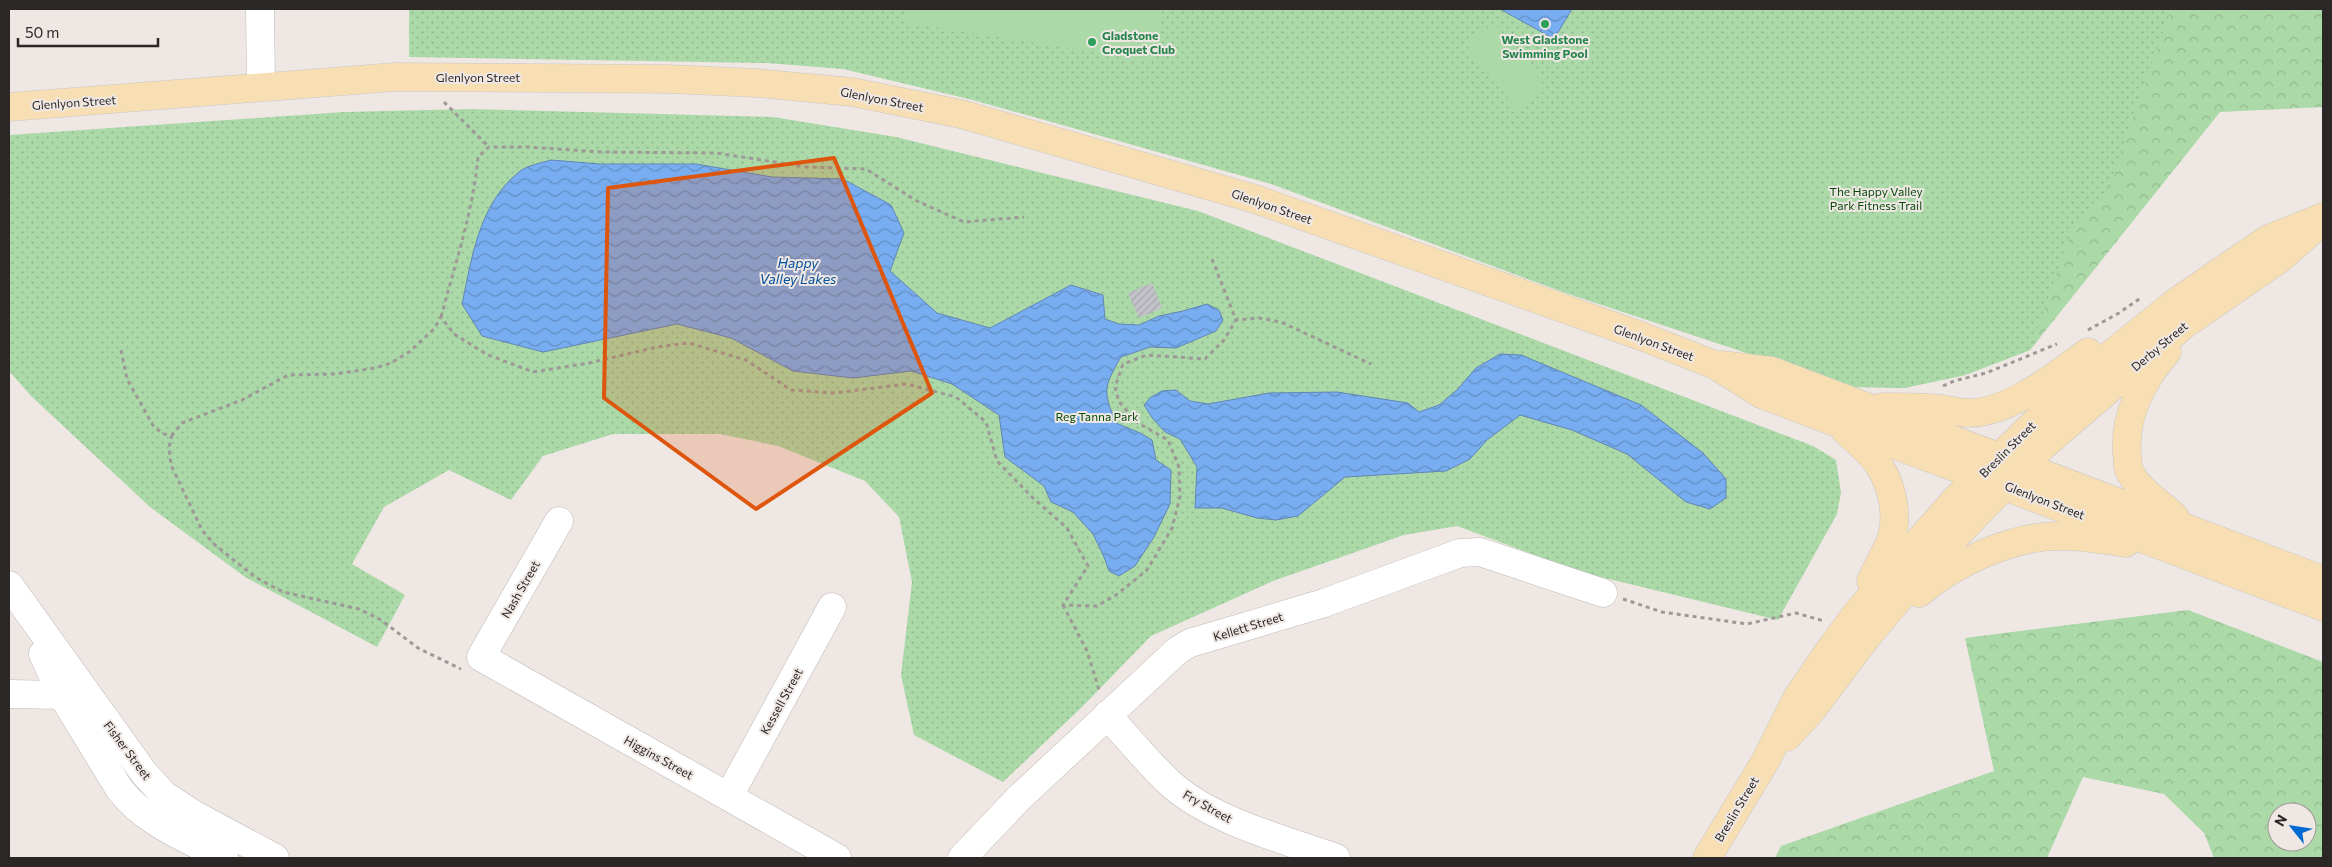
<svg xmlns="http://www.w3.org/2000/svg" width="2332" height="867" viewBox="0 0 2332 867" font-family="Commissioner,sans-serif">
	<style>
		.forest { fill: url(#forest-crowns); fill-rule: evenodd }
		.park { fill: url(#park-dots) }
		.pitch { fill: #abd9a8 }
		.water { fill: url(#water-waves); stroke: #6186b4 }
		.building { fill: url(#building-hatch) }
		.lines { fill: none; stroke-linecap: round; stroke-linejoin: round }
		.minor-casing { stroke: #c0b8b4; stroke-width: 29 }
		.major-casing { stroke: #c8c7c7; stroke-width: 29 }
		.path { stroke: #9e9896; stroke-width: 3; stroke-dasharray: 4 4; stroke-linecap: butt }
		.minor { stroke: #fff; stroke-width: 28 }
		.major { stroke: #f8dfb3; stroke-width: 28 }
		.marked { fill: #de560d; fill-opacity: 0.2; stroke: #de560d; stroke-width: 4; stroke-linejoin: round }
		.leisure-dot { fill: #2e9e5b; stroke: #efe7e3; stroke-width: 2 }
		.labels { text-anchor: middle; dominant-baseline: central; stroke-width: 4; stroke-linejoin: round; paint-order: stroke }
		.leisure-label { font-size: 12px; font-weight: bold; fill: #27864d; stroke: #efe7e3; text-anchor: start }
		.street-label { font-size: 12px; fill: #2a2726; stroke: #efe7e3 }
		.park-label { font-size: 12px; fill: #064b0b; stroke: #efe7e3 }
		.water-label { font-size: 14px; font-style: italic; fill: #00519e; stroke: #efe7e3 }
	</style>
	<defs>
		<pattern id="forest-crowns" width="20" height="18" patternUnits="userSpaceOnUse" patternTransform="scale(1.25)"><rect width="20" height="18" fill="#abd9a8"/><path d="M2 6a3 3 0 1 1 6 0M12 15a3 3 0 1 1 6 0" fill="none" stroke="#93ba90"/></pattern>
		<pattern id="park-dots" width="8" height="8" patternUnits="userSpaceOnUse" patternTransform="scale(1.25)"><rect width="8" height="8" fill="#abd9a8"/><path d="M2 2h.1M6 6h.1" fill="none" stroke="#93ba90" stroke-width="1.8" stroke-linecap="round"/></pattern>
		<pattern id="water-waves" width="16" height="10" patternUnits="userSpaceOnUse" patternTransform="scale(1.25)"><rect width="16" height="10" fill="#78aef1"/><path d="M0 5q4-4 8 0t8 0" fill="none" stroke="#638ec3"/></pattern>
		<pattern id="building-hatch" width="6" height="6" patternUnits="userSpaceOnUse" patternTransform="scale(1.25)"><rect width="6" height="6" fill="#c3c2c9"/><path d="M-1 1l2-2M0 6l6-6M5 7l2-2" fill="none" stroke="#a8a7ac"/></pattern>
	</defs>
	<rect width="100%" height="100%" fill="#efe7e3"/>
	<g class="forest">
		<polygon points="1760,9 2323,9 2323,107 2220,112 2030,350 1965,375 1904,388 1783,365 1560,291"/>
		<path d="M2188 610 2323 662V858H2214L2204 833 2164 794 2083 777 2047 858H1775L1781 846 1994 771 1965 638ZM2277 812H2307V842H2277Z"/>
	</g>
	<g class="park">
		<polygon points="409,9 2171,9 2107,191 2073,227 2030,350 1965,375 1904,388 1839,387 1783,365 1560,291 1271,184 973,100 843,69 767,63 409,57"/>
		<polygon points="471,109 773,117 896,137 1198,211 1813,446 1836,460 1841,493 1837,514 1778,620 1580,572 1457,526 1404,535 1273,581 1151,636 1082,707 1003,782 914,735 901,675 912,582 899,517 865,481 778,446 720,434 613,434 543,456 511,500 449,470 384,507 352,564 405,595 377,647 245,577 150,507 31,396 9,371 9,135 344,112"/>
	</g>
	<g class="pitch">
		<polygon points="905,9 1162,9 1153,61 903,22"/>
		<polygon points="1494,23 1547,89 1518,111 1466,45"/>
	</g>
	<g class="water">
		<polygon points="1500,9 1572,9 1554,39"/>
		<path d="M551 160 600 164H696L772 177 843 179 891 205 904 233 890 271 937 313 990 328 1071 285 1103 295 1105 319 1119 324 1139 325 1159 316 1183 311 1207 304 1219 310 1223 320 1216 331 1176 348 1150 347 1121 357C1103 388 1103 391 1116 423L1140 433 1152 440 1156 460 1171 470 1170 504 1154 537 1135 566 1119 576 1109 571 1104 557 1093 534 1073 512 1051 502 1044 486 1005 457 999 415 952 384 911 371 853 378 793 371 731 338 677 324 543 352 482 336 462 304C472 257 479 204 519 172 527 165 542 163 551 160Z"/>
		<polygon points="1500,354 1521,355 1641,405 1703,453 1726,479 1726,498 1710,509 1686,502 1627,454 1572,430 1520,415 1487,440 1470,459 1446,471 1345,477 1298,516 1276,520 1257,518 1222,508 1195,508 1197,467 1180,439 1165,432 1153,419 1144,405 1151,397 1162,391 1176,390 1190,401 1208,404 1269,393 1337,392 1408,403 1419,412 1439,405 1457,390 1476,368"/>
	</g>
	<polygon class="building" points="1152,283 1162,308 1139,318 1128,293"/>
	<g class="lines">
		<defs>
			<g id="minor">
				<polyline points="260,9 261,87"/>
				<polyline points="559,521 481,657 837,858"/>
				<polyline points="9,585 144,773 164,795 193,814 275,858"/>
				<path d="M43 654 62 695 120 790C146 823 188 839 224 858"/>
				<polyline points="9,694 62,695"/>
				<path d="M1107 715C1128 738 1149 764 1172 785 1213 821 1285 840 1336 858"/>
				<polyline points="729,796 832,607"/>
				<polyline points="962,858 1019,798 1178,650 1190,643 1324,603 1460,553 1480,552 1603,593"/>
			</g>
			<g id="major">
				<polyline points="9,107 395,77 669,79 757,83 852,92 961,114 1255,199 1641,336 1715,365 1761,394 2323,607"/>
				<path d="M2167 352C2142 380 2124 416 2127 454 2128 459 2127 465 2129 470 2137 489 2160 503 2175 517"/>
				<polyline points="1721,365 1772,371 2323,580"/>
				<path d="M1883 407C1898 407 1913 407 1929 408 1941 408 1954 412 1967 413 2009 414 2056 375 2088 352"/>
				<path d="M1845 430C1857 442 1872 453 1880 467 1893 488 1899 519 1890 542 1884 555 1877 568 1871 581"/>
				<path d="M1919 593C1955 563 2009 537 2057 536 2080 535 2103 540 2126 543"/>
				<polyline points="1787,737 1811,711 1866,638 1924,569 2043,446 2185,324 2281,258 2317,226"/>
				<polyline points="1707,858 1766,760 1797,698 1829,651 1856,614 1900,562 1957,498 2079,380 2176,302 2268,239 2323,217"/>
			</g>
		</defs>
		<use href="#minor" class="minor-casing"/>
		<use href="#major" class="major-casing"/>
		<g class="path">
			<polyline points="444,102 489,147"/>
			<polyline points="1212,259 1236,320 1259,318 1281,322 1371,364"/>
			<path d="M441 317C455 264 473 212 478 157L489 147H528L601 152 716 153 807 167 866 169 917 201 964 222 1024 217"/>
			<polyline points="2088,330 2119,313 2142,297"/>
			<polyline points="121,350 127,379 154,427 164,434 172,435 182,423 242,400 288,375 335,374 375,368 391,363 409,352 434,329 441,317 454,334 486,354 533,372 589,363 657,347 689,343 746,360 791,390 835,393 906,384 956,397 986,422 997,461 1033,498 1067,528 1088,566 1063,605 1097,606 1116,595 1147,570 1172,528 1180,497 1179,467 1168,440 1138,423 1119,402 1115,387 1123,364 1147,355 1205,359 1224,340 1236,320"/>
			<polyline points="1943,386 1954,381 1986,373 2057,344"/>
			<polyline points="172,435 169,447 171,465 202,530 215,545 255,577 283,592 359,609 381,620 418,648 461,669"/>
			<polyline points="1623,599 1662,612 1747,624 1796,613 1824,621"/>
			<polyline points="1063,605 1087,651 1100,693"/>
		</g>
		<use href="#minor" class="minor"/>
		<use href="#major" class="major"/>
	</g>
	<path class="marked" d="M834 158 932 393 756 509 604 398 608 188Z"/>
	<g class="leisure-dot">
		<circle cx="1545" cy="24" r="5"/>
		<circle cx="1092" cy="42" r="5"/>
	</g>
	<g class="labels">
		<g class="leisure-label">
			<text x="1102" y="35">Gladstone<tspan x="1102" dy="14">Croquet Club</tspan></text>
			<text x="1545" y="39" text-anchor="middle">West Gladstone<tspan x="1545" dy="14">Swimming Pool</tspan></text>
		</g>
		<g class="street-label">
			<text x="478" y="77">Glenlyon Street</text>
			<text transform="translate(882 99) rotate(11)">Glenlyon Street</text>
			<text transform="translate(74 102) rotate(-4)">Glenlyon Street</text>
			<text transform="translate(1272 206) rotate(19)">Glenlyon Street</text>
			<text transform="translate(1654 342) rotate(20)">Glenlyon Street</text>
			<text transform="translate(2159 346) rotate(-40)">Derby Street</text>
			<text transform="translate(2007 449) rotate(-45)">Breslin Street</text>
			<text transform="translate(2045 500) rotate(21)">Glenlyon Street</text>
			<text transform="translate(520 589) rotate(-60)">Nash Street</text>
			<text transform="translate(1248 626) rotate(-17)">Kellett Street</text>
			<text transform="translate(781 701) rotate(-61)">Kessell Street</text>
			<text transform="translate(128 750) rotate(53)">Fisher Street</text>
			<text transform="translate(659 757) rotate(29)">Higgins Street</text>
			<text transform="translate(1208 806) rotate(29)">Fry Street</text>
			<text transform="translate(1736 809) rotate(-59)">Breslin Street</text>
		</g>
		<g class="park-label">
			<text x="1876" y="191">The Happy Valley<tspan x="1876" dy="14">Park Fitness Trail</tspan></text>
			<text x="1097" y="416">Reg Tanna Park</text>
		</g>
		<g class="water-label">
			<text x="798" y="262">Happy<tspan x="798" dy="16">Valley Lakes</tspan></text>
		</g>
	</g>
	<rect width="2332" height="867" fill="none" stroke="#2a2726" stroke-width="20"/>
	<g transform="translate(2292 827) rotate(300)"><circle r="24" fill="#efe7e3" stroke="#a09a97"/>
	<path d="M0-4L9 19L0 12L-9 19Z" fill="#0069d1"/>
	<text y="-8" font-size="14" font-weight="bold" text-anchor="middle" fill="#2a2726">N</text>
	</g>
	<path d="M18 38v8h140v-8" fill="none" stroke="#2a2726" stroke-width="2.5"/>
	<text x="25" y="38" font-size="15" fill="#2a2726" stroke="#efe7e3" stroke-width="4" paint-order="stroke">50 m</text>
</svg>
